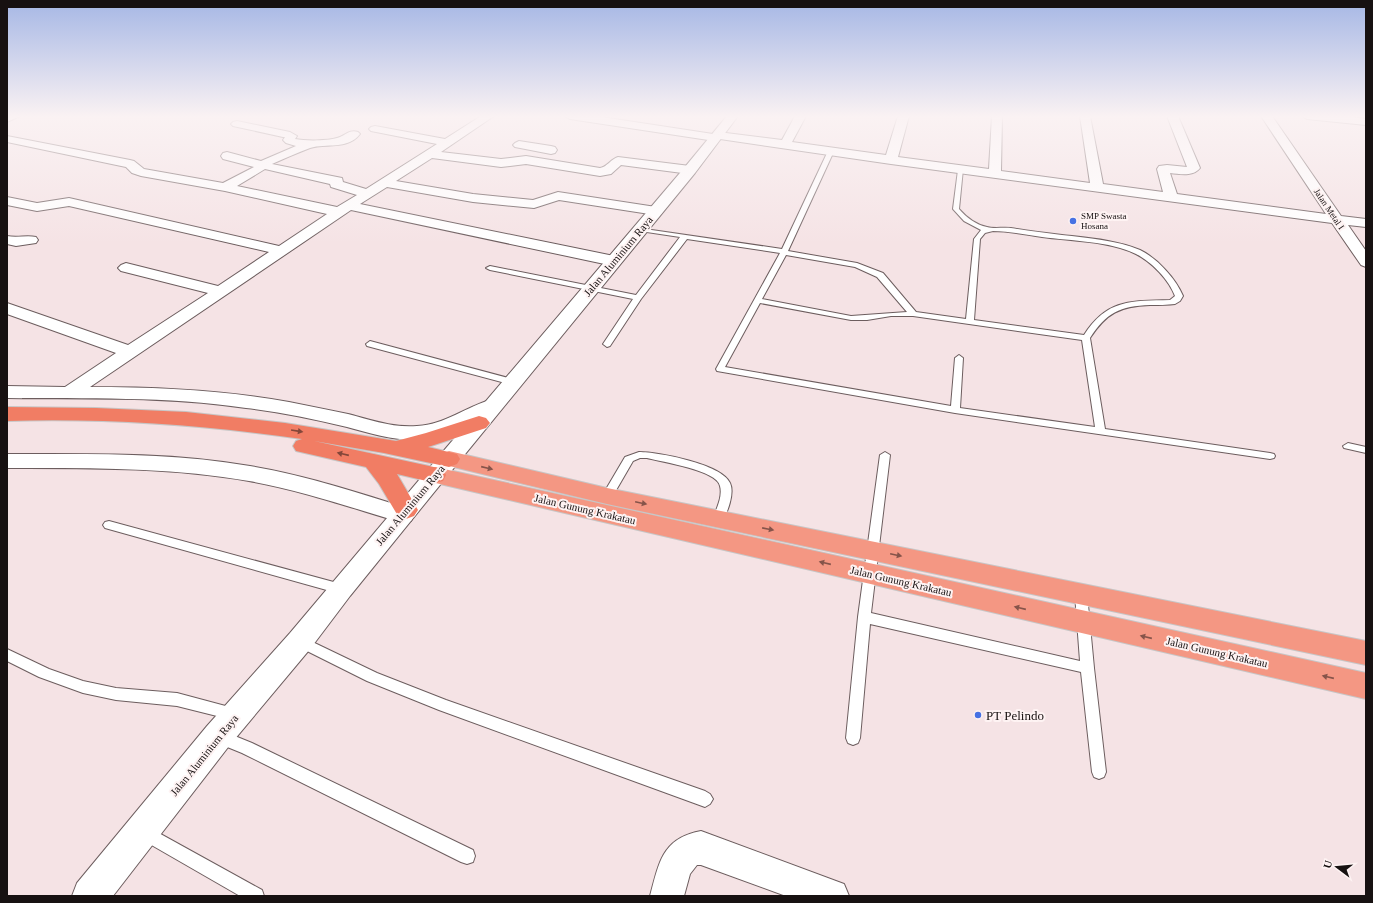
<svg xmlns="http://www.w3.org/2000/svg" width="1373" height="903" viewBox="0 0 1373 903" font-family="'Times New Roman',serif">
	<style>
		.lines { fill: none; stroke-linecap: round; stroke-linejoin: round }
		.service-casing { stroke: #6c5d5e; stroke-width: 2 }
		.minor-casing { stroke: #6c5d5e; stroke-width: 2 }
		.tertiary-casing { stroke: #6c5d5e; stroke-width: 2 }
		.secondary-casing { stroke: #6c5d5e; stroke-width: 2 }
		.trunk-casing { stroke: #c7c6c6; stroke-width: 2 }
		.motorway-casing { stroke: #c7c6c6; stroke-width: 2 }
		.service { fill: #fff; fill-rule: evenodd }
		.minor { fill: #fff; fill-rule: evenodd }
		.tertiary { fill: #fff; fill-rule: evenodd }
		.secondary { fill: #fff; fill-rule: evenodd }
		.trunk { fill: #f49783; fill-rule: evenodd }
		.motorway { fill: #f17d64; fill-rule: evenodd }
		.oneway { fill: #84473a }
		.oneway2 { fill: #86544a }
		.poi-dot { fill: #4671e3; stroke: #fef3f3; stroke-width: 1.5 }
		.labels { text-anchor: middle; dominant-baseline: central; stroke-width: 4; stroke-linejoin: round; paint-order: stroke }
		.far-street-label { font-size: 9px; fill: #171111; stroke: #fef3f3 }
		.far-poi-label { font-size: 9px; fill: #171111; stroke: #fef3f3; text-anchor: start }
		.street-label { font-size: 11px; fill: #171111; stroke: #fef3f3 }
		.near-poi-label { font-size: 13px; fill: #171111; stroke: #fef3f3; text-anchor: start }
	</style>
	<rect width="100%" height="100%" fill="#f5e3e5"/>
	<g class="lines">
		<defs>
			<g id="service">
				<path d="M831 149 834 151 788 251 857 263 883 273 916 312 966 319 974 239 981 230 964 221 953 209 958 170 963 169 959 209C966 217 976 225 987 227 994 229 1003 227 1011 228 1028 231 1045 233 1062 235 1088 238 1116 240 1140 250 1157 258 1176 279 1183 296L1180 301 1175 304C1167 305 1158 305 1150 305 1120 306 1106 313 1090 338L1105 429 1270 453 1274 454 1275 456 1274 458 1270 459 955 413 717 371 716 369 780 253 687 239 641 299 610 346 607 347 603 344 633 299 490 270 486 268 490 266 636 295 680 237 640 231 637 229 638 228 782 249 828 151ZM993 231C1010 231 1026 235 1042 237 1071 241 1110 241 1136 254 1152 262 1169 280 1175 296L1170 300C1131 301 1107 299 1084 335L974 320 980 239 985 233ZM786 255 855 267 877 277 907 312 851 316 762 299ZM760 303 851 320H867L891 316H913L1082 340 1095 427 960 408 963 358 959 355 955 358 951 406 725 367Z"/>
				<polygon points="370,341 516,380 517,382 513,385 367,346 366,344"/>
				<polygon points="1348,443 1366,447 1366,453 1344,448 1343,446"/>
				<path d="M639 452C658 452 722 464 730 483 735 494 727 513 722 522H714L713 519C716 509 723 497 720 486 717 470 662 462 647 458H640L633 461 611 499H603L602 496 625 457Z"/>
				<polygon points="885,452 890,455 871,613 1080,661 1075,594 1077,591 1081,589 1085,591 1087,594 1094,668 1106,772 1104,777 1099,779 1094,777 1092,772 1081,672 870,624 860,738 858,743 853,745 848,743 846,738 858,617 880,455"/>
				<polygon points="109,521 341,584 345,586 347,589 345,592 341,594 105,528 103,525 105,522"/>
				<polygon points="300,636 377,673 446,700 705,791 710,794 713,799 710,804 705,807 439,710 367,681 295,645 294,641 295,637"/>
				<polygon points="7,649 49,669 83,681 116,688 177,693 233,708 238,709 240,714 238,719 233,720 177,706 116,700 83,693 39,677 7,661"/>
				<polygon points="220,730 252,743 473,850 475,856 473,862 467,864 461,862 242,753 215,742 213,737 215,732"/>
				<polygon points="146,826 262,890 264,896 240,896 141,839 138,834 141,829"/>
			</g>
			<g id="minor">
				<polygon points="7,116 20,116 7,122"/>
				<path d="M481 116H494L441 152 501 159 526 156 600 168C607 167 611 159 618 157L690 166 694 167 696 170 694 173 690 174 621 165 611 174 600 176 526 164 501 167 432 158 396 181 473 194 533 200 558 192 656 207 661 208 663 211 661 214 656 215 559 200 534 208 473 202 387 187 360 204 614 256 619 258 622 261 619 264 614 266 351 210 90 387C157 387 224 390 289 402 309 406 329 410 348 414 371 420 393 428 417 426 445 425 467 406 493 399L500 401 503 405 500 409C474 423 445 439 415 440 392 440 369 433 347 427 314 419 280 412 246 408 167 396 86 399 7 398V386L65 387 116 353 7 314V303L128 345 208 293 121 271 118 268 121 265 126 263 218 286 269 252 69 206 37 211 7 205V197L37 203 69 198 279 246 327 214 225 191 141 176 132 173 126 167 7 142V136L130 160 134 161 144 169 223 183 254 167 223 159 221 156 223 153 227 152 261 161 296 146 286 143 283 140 285 137H283L233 126 231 124 233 122 237 121 290 132 297 136 295 139C305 141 327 141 337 138 345 136 349 129 358 132L360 134C348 150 326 143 310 148 297 153 285 158 272 164L342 178 343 182 366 189 437 144 371 131 369 129 371 127 375 126 445 139ZM265 169 330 184 331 187 357 195 337 207 237 186Z"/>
				<path d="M565 116H595L713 134 718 132 782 140 795 116H806L792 142 886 155 898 116H909L898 157 989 169 992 116H1002L1001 171 1090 183 1080 116H1090L1103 184 1163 192 1157 169 1159 166 1167 165 1187 167 1167 116H1178L1200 168C1193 177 1180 174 1170 173L1177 194 1326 214 1261 116H1272L1341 216 1366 219V227L1348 225 1366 251V267L1361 265 1332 223 891 164 720 139 715 141 570 119Z"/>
				<polygon points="1302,116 1344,116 1366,119 1366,125 1307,119"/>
				<polygon points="519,141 551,146 555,147 557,150 555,153 551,154 515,147 513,145 515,143"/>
				<path d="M7 236C17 238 27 235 36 237L38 240 36 243 16 246 7 244Z"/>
				<path d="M7 454C88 454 170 452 250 466 305 475 358 493 411 509L414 515 411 521 403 523C352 508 301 490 249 481 169 467 87 468 7 468Z"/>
				<path d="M701 831 844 884 849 896H786L701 865H697L690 874 684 896H650C659 863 662 838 701 831Z"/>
			</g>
			<polygon id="tertiary" points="727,116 738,116 695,173 457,464 449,467 441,464 438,459 441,454 685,167"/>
			<polygon id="secondary" points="449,451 457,454 460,459 457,464 350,596 310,649 229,746 113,896 72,896 77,883 207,726 290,633 441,454"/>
			<g id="trunk">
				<polygon points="449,451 607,488 1366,641 1366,665 607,504 441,464 438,459 441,454"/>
				<polygon points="435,467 1366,673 1366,699 427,481 424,475 427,469"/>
			</g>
			<path id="motorway" d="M7 407 96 408 186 412 285 423 396 441 426 433 479 416 486 418 490 423 486 428 428 447 457 454 460 459 457 464 449 467 384 453 314 441 443 469 446 475 443 481 435 483 397 474 418 510 414 516 406 519 398 516 379 484 366 467 296 451 293 446 296 441 302 439C204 425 106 418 7 421Z"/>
		</defs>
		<use href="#service" class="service-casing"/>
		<use href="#minor" class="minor-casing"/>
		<use href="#tertiary" class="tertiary-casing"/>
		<use href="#secondary" class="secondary-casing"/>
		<use href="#trunk" class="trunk-casing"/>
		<use href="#motorway" class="motorway-casing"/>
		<use href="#service" class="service"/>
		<use href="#minor" class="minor"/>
		<use href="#tertiary" class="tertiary"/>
		<use href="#secondary" class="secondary"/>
		<use href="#trunk" class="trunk"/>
		<use href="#motorway" class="motorway"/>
	</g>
	<defs><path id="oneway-solid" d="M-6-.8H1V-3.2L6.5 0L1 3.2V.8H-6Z"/></defs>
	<g class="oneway">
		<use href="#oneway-solid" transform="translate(297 431) rotate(9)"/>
		<use href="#oneway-solid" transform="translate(343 454) rotate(-167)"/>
	</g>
	<g class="oneway2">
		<use href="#oneway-solid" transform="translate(487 468) rotate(13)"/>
		<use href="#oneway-solid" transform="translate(641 503) rotate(12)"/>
		<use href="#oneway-solid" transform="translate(768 529) rotate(11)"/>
		<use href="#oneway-solid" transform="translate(896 555) rotate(12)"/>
		<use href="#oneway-solid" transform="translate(825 563) rotate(-167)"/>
		<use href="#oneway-solid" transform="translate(1020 608) rotate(-167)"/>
		<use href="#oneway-solid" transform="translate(1146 637) rotate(-167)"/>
		<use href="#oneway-solid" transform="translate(1328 677) rotate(-167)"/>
	</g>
	<linearGradient id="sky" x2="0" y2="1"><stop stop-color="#a6b7e5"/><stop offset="0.48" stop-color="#faf2f3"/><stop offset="1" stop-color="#faf2f3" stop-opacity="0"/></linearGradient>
	<rect width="1373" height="243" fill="url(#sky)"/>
	<g class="poi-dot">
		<circle cx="1073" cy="221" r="4"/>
		<circle cx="978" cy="715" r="4"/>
	</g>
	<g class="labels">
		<g class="far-street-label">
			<text transform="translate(1329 209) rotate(56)">Jalan Metal I</text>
		</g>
		<g class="far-poi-label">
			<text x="1081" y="216">SMP Swasta<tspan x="1081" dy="10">Hosana</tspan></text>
		</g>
		<g class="street-label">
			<text transform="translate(618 256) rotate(-50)">Jalan Aluminium Raya</text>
			<text transform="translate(410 505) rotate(-50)">Jalan Aluminium Raya</text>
			<text transform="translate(585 509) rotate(13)">Jalan Gunung Krakatau</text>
			<text transform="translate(901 581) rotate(13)">Jalan Gunung Krakatau</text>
			<text transform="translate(1217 652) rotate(13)">Jalan Gunung Krakatau</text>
			<text transform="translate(204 755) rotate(-51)">Jalan Aluminium Raya</text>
		</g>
		<g class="near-poi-label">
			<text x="986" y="715">PT Pelindo</text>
		</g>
	</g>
	<rect width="1373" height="903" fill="none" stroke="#171111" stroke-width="16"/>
	<g transform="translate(1337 867) rotate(286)" stroke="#fef3f3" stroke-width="3" paint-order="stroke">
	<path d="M0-3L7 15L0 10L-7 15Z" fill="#171111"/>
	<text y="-6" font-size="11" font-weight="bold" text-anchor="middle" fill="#171111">U</text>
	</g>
</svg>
